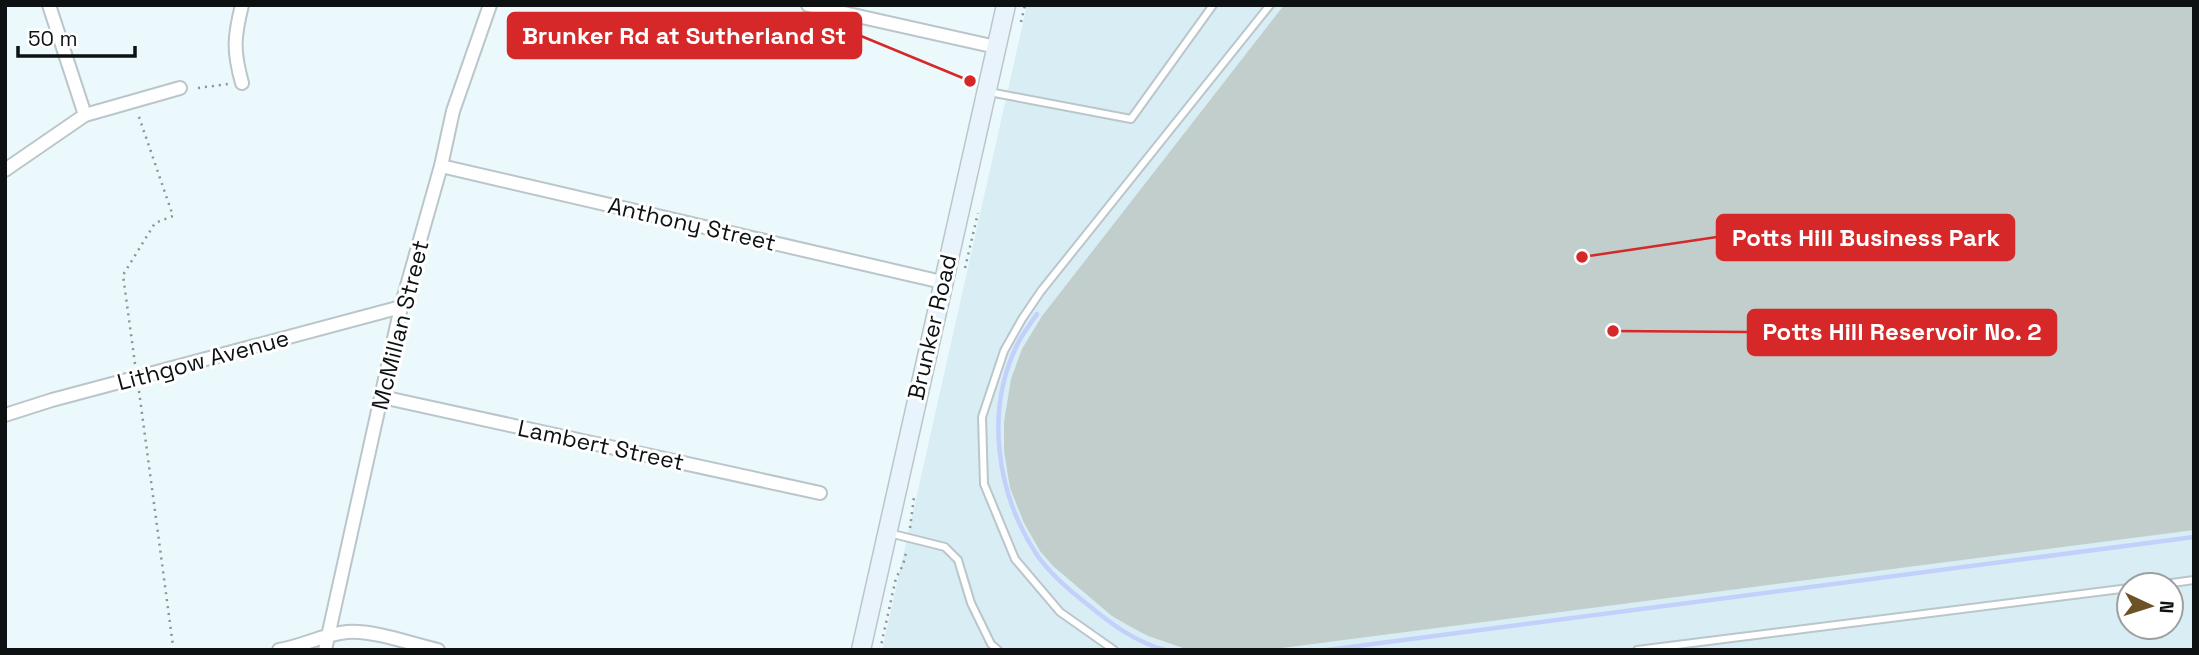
<svg xmlns="http://www.w3.org/2000/svg" width="2199" height="655" viewBox="0 0 2199 655" font-family="'Space Grotesk',sans-serif">
	<style>
		.built { fill: #d8eef4; fill-rule: evenodd }
		.lines { fill: none; stroke-linecap: round; stroke-linejoin: round }
		.stream { stroke: #c3d0fc; stroke-width: 4.5 }
		.building { fill: #c1cecc }
		.service-casing { stroke: #bac6c9; stroke-width: 10 }
		.minor-casing { stroke: #bac6c9; stroke-width: 16 }
		.secondary-casing { stroke: #bac6c9; stroke-width: 21 }
		.path { stroke: #8a9395; stroke-width: 2.5; stroke-dasharray: 2 5; stroke-linecap: butt }
		.service { stroke: #fff; stroke-width: 6 }
		.minor { stroke: #fff; stroke-width: 12 }
		.secondary { stroke: #e8f3fc; stroke-width: 18 }
		.labels { text-anchor: middle; dominant-baseline: central; stroke-width: 6; stroke-linejoin: round; paint-order: stroke }
		.street-label { font-size: 23px; fill: #0d1112; stroke: #fff }
		.leader { fill: none; stroke: #d62828; stroke-width: 2.5 }
		.callout-dot { fill: #d62828; stroke: #fff; stroke-width: 2.5 }
		.callout { fill: #d62828; stroke: #d62828; stroke-width: 2.5 }
		.callout-label { font-size: 24px; text-anchor: middle; font-weight: bold; fill: #fff }
	</style>
	<rect width="100%" height="100%" fill="#ecf9fc"/>
	<path class="built" d="M1027 5H2194V650H882ZM2129 585H2171V627H2129Z"/>
	<g class="lines">
		<g class="stream">
			<path d="M1037 314C1031 323 1024 332 1019 341 984 409 996 493 1037 555 1050 574 1069 590 1087 604 1110 623 1135 642 1165 650"/>
			<polyline points="1327,650 2194,537"/>
		</g>
	</g>
	<polygon class="building" points="1284,5 2194,5 2194,530 1266,650 1189,650 1148,636 1131,627 1112,616 1053,566 1040,551 1024,523 1010,488 1004,451 1004,422 1011,379 1022,349 1042,316"/>
	<g class="lines">
		<defs>
			<g id="service">
				<polyline points="989,92 1131,119 1213,5"/>
				<polyline points="889,533 945,547 958,560 971,603 991,644 998,650"/>
				<polyline points="2157,585 2194,580"/>
				<polyline points="1114,650 1060,612 1015,559 984,484 982,417 1004,351 1022,319 1041,291 1270,5"/>
				<polyline points="1637,650 2129,588"/>
			</g>
			<g id="minor">
				<polyline points="49,5 85,115"/>
				<path d="M242 5C234 37 233 51 242 83"/>
				<polyline points="808,5 996,47"/>
				<polyline points="441,166 942,282"/>
				<polyline points="5,170 85,115 180,88"/>
				<polyline points="382,397 820,493"/>
				<polyline points="5,415 52,400 401,307"/>
				<path d="M279 650C303 646 324 634 347 632 374 630 411 644 438 650"/>
				<polyline points="325,650 401,307 441,166 453,111 490,5"/>
			</g>
			<polyline id="secondary" points="861,650 1006,5"/>
		</defs>
		<use href="#service" class="service-casing"/>
		<use href="#minor" class="minor-casing"/>
		<use href="#secondary" class="secondary-casing"/>
		<g class="path">
			<polyline points="1021,22 1025,5"/>
			<polyline points="198,88 228,84"/>
			<polyline points="965,268 978,213"/>
			<polyline points="135,364 123,275 155,223 173,216 138,114"/>
			<polyline points="139,391 173,646"/>
			<polyline points="910,528 914,497"/>
			<polyline points="880,650 896,578 903,565 907,549"/>
		</g>
		<use href="#service" class="service"/>
		<use href="#minor" class="minor"/>
		<use href="#secondary" class="secondary"/>
	</g>
	<g class="labels">
		<g class="street-label">
			<text transform="translate(692 224) rotate(13)">Anthony Street</text>
			<text transform="translate(400 325) rotate(-76)">McMillan Street</text>
			<text transform="translate(932 327) rotate(-77)">Brunker Road</text>
			<text transform="translate(203 360) rotate(-15)">Lithgow Avenue</text>
			<text transform="translate(601 445) rotate(12)">Lambert Street</text>
		</g>
	</g>
	<path class="leader" d="M970 81L861 36M1582 257L1717 237M1613 331L1748 332"/>
	<g class="callout-dot">
		<circle cx="970" cy="81" r="7"/>
		<circle cx="1582" cy="257" r="7"/>
		<circle cx="1613" cy="331" r="7"/>
	</g>
	<g class="callout">
		<rect x="508" y="13" width="353" height="45" rx="7"/>
		<rect x="1717" y="215" width="297" height="45" rx="7"/>
		<rect x="1748" y="310" width="308" height="45" rx="7"/>
	</g>
	<g class="callout-label">
		<text x="684" y="44">Brunker Rd at Sutherland St</text>
		<text x="1866" y="246">Potts Hill Business Park</text>
		<text x="1902" y="340">Potts Hill Reservoir No. 2</text>
	</g>
	<rect width="2199" height="655" fill="none" stroke="#0d1112" stroke-width="14"/>
	<g transform="translate(2150 606) rotate(94)"><circle r="33" fill="#ffffff" stroke="#9ea0a0" stroke-width="2"/>
	<path d="M0-5L12 26L0 18L-12 26Z" fill="#6c5224"/>
	<text y="-10" font-size="19" font-weight="bold" text-anchor="middle" fill="#0d1112">N</text>
	</g>
	<path d="M18 46v10h117v-10" fill="none" stroke="#0d1112" stroke-width="3.5"/>
	<text x="28" y="46" font-size="21" fill="#0d1112" stroke="#ffffff" stroke-width="5" paint-order="stroke">50 m</text>
</svg>
